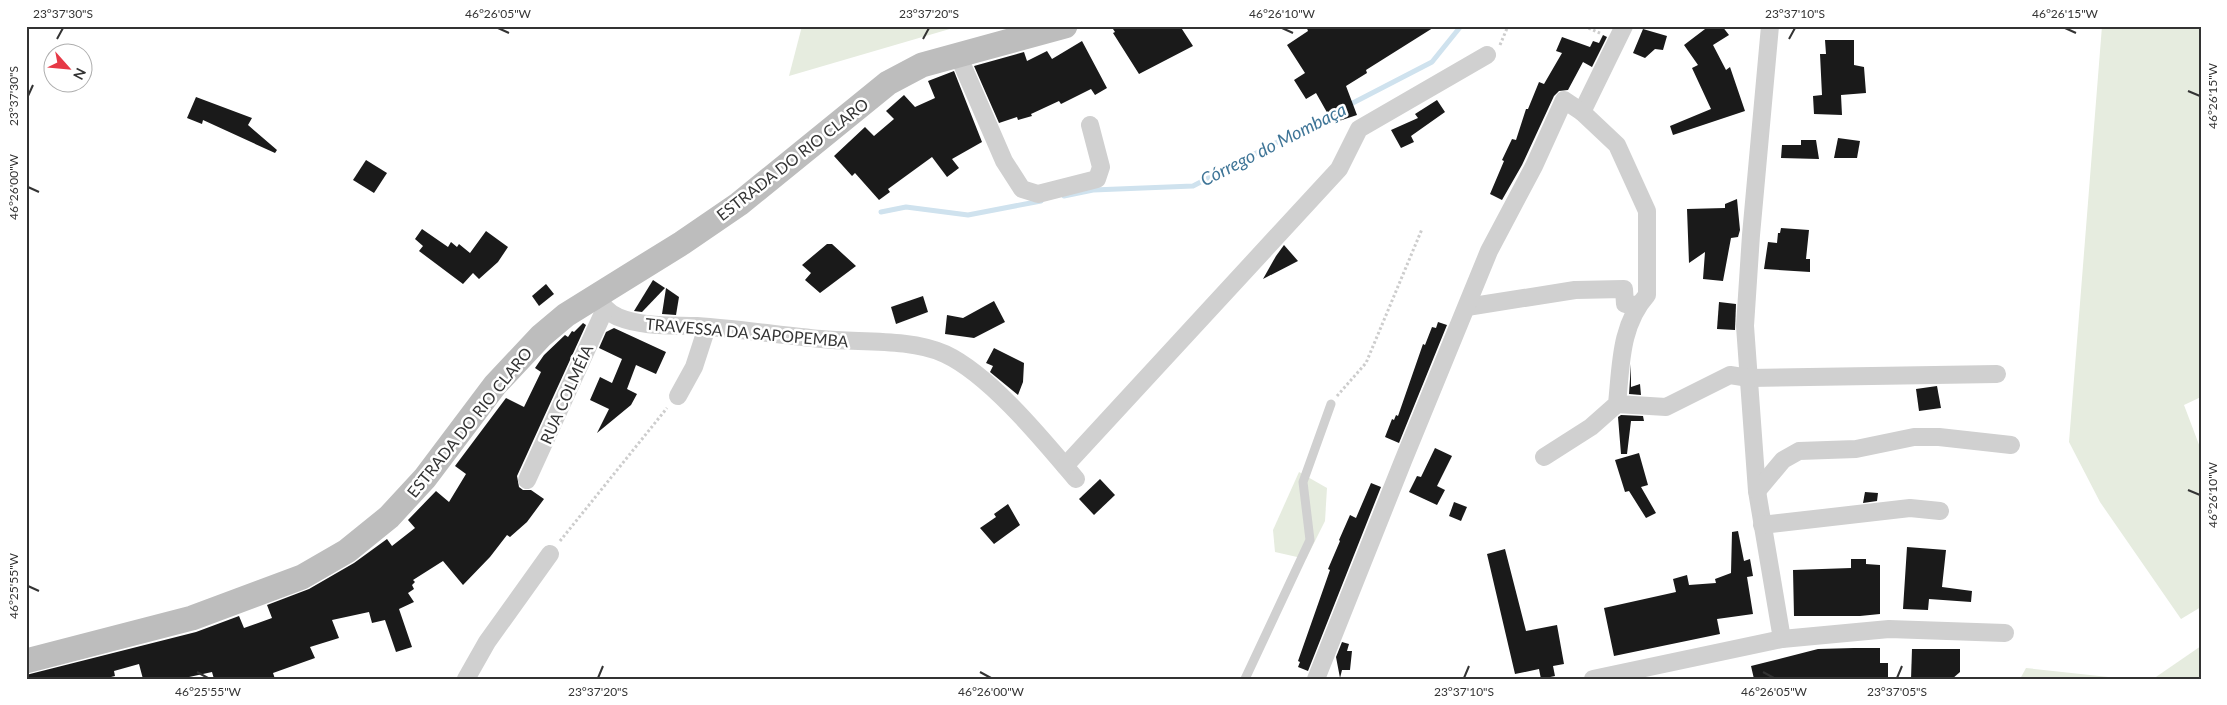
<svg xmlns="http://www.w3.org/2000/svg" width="2227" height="705" viewBox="0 0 2227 705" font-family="Lato,sans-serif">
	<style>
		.green { fill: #e6ecdf }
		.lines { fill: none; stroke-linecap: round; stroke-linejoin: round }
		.stream { stroke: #cfe2ee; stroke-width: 5 }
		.building { fill: #1a1a1a }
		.path { stroke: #cdcdcd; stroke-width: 3; stroke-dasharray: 2.5 2.5; stroke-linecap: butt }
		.lane { stroke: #d0d0d0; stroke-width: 9 }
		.street { stroke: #d0d0d0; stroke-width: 18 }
		.secondary { stroke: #bdbdbd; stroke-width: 25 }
		.ticks { fill: none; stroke: #333; stroke-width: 2 }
		.labels { text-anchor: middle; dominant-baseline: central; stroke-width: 5; stroke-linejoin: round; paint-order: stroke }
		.street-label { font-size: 16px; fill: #333; stroke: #fff }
		.water-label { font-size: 18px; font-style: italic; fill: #3f7597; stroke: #fff }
		.neatline { fill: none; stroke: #333; stroke-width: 2 }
		.ticks-label { font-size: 12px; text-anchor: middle; fill: #333 }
	</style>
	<rect width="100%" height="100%" fill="#fff"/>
	<g class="green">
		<polygon points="802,26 960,26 789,76"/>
		<polygon points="2102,26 2201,26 2201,397 2184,405 2201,450 2201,607 2181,619 2100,502 2069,442"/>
		<polygon points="1299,472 1327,488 1325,521 1306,559 1275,552 1273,530"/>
		<polygon points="2201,646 2201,679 2153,679"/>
		<polygon points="2026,668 2127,679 2020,679"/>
	</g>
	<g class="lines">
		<g class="stream">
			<polyline points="1347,106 1432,62 1461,26"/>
			<polyline points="1064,196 1093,190 1193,186 1335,112"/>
			<polyline points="881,212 906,207 968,215 1041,201"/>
		</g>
	</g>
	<g class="building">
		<polygon points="1111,26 1180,26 1193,46 1139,74 1113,33 1115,32"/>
		<polygon points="1306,26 1436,26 1366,70 1367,73 1346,86 1357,115 1333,123 1316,93 1306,99 1294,80 1305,73 1287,45 1308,31"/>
		<polygon points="1709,26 1722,26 1729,35 1713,45 1726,70 1730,67 1745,111 1673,135 1670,126 1711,109 1692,68 1698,65 1684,45"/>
		<polygon points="1643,29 1667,36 1663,50 1655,49 1645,58 1633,53"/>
		<polygon points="1603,35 1607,37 1592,67 1583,62 1568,90 1559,91 1554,96 1522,165 1502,200 1490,194 1504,161 1502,160 1512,139 1516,140 1526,109 1528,109 1539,82 1544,84 1562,53 1556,51 1562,37 1590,47 1593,41 1599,43"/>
		<polygon points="1825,40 1854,40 1854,65 1864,67 1866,93 1841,95 1842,115 1814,114 1813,96 1822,95 1820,54 1826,54"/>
		<polygon points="1082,41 1107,88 1095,95 1091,89 1061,104 1059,101 1031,114 1032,116 1018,120 1017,117 999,123 974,66 1024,52 1027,61 1047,51 1052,59"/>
		<polygon points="954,71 982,142 952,159 959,168 947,177 932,157 888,189 890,192 879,200 855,173 852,176 834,156 865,127 874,136 894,119 886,111 904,95 915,107 935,98 928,81"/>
		<polygon points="196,97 252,118 248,125 277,150 275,153 203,120 202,124 187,118"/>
		<polygon points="1437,100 1445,112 1411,136 1414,142 1401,148 1391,130 1418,118 1415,114"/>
		<polygon points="1838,138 1860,141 1857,158 1834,158"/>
		<polygon points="1801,140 1816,140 1819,159 1781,158 1782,145 1801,145"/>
		<polygon points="366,160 387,173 374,193 353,180"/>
		<polygon points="1737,199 1740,230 1738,237 1731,238 1723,281 1703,279 1705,252 1689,263 1687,209 1725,208 1725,204"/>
		<polygon points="1781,228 1809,230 1806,259 1810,259 1810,272 1764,269 1768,242 1777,243 1778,233 1780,233"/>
		<polygon points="422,229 448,247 451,242 457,247 459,244 470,253 486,231 508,247 498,262 479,279 473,273 463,284 419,251 423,246 415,239"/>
		<polygon points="827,244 832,244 856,266 820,293 805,280 811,273 802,265"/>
		<polygon points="1284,245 1298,261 1263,279 1276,256"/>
		<polygon points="653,280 665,288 642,312 634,311"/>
		<polygon points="546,284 554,294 539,306 532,296"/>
		<polygon points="666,288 679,297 676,315 662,314"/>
		<polygon points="923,296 928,312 896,324 891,307"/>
		<polygon points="994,301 1005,322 974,338 945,334 947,315 963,318"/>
		<polygon points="1719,302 1736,304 1735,330 1717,329"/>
		<polygon points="1438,322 1447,325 1399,443 1385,437 1392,419 1394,420 1396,415 1398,416 1423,344 1425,345 1432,327 1436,328"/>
		<polygon points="583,323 586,325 517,476 519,487 523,490 531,490 544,499 527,522 510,537 507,535 490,557 463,585 443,561 413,580 415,582 412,585 414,589 408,593 414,602 399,609 412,647 396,652 385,620 372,623 369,612 332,620 339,638 310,647 315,658 273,673 275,679 214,679 212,672 180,679 143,679 139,664 114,671 115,676 103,679 26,679 26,675 196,632 239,616 244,628 272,618 267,605 309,589 354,563 387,539 392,546 415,528 408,520 436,491 449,502 466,474 455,466 506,398 524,407 541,372 535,368 544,355 565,335 568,337 572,331 574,332"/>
		<polygon points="614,328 666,352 656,374 636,365 627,389 637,394 631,405 597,433 609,409 590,400 600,377 612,383 622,359 599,348 606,332"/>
		<polygon points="994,348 1024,363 1023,382 1018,395 990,372 993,366 986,363"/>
		<polygon points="1631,364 1631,387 1640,384 1641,395 1629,394"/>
		<polygon points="1937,386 1941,408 1919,411 1916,389"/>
		<polygon points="1621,415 1643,416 1644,421 1631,421 1627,454 1621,454 1618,417"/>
		<polygon points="1435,448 1452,456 1437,486 1445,490 1437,505 1409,492 1417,476 1421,477"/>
		<polygon points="1639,453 1648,485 1641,487 1656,513 1646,518 1629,491 1625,492 1615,460"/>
		<polygon points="1100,479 1115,495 1094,515 1079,499"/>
		<polygon points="1371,483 1381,487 1308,671 1298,667 1300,662 1298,661 1330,570 1328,569 1340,541 1339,540 1350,515 1356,518"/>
		<polygon points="1865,492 1878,493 1877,501 1863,503"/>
		<polygon points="1454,502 1467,507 1461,521 1449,516"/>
		<polygon points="1008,504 1020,525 994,544 980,528 996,517 994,514"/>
		<polygon points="1738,531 1744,561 1750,559 1753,576 1747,577 1753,614 1717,619 1720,634 1614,656 1604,608 1676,592 1673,579 1687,575 1689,585 1716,583 1715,579 1731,573 1732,532"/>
		<polygon points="1907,547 1946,550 1942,587 1972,591 1971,602 1929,599 1928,610 1903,609"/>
		<polygon points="1505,549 1526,631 1557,625 1564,664 1553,666 1555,676 1541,679 1539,669 1515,674 1487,554"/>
		<polygon points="1851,559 1866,559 1866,564 1880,565 1880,614 1860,616 1794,616 1793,570 1851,568"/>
		<polygon points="1342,642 1349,644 1347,651 1352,651 1350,670 1342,670 1340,678 1336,657"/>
		<polygon points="1854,648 1880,648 1880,663 1888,663 1888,679 1754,679 1751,666 1818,649"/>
		<polygon points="1912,649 1960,649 1960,672 1952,679 1911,679"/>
	</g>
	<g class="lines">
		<g class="path">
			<polyline points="1584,26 1602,34"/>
			<polyline points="1500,45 1508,26"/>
			<polyline points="1337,396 1366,363 1422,229"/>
			<polyline points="560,541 667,408"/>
		</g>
		<polyline class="lane" points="1245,679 1310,540 1303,482 1331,404"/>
		<g class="street">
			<polyline points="1770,26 1751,235 1745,326 1757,491 1782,639"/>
			<polyline points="958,55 1004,161 1022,189 1038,194 1097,179 1101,167 1090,125"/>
			<path d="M597 296C603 306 607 312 618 317 642 327 671 325 697 326 738 329 780 335 821 339 859 343 910 338 945 354 990 375 1043 440 1076 479"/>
			<polyline points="1467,307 1575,290 1624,289 1625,304 1638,305"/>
			<polyline points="678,396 694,367 707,327"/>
			<polyline points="1617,404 1666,407 1730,375 1749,378 1997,374"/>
			<path d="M1544 457 1591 427 1617 404C1621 366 1620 325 1647 295V211L1617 145 1582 112 1624 26"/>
			<polyline points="1065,466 1339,169 1359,129 1487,55"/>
			<polyline points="527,480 605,309"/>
			<polyline points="1757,491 1783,460 1799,451 1856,449 1914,437 1939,437 2011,445"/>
			<polyline points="1762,525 1910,508 1940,511"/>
			<polyline points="466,679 487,642 550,554"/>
			<polyline points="1316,679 1403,461 1489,251 1534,166 1564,100 1582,112"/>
			<polyline points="1593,679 1782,639 1889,629 2005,633"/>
		</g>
		<polyline class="secondary" points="26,661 192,618 302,577 347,551 389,517 425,478 495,385 541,336 566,315 682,243 739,204 888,83 922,65 1065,26"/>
	</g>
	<path class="ticks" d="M498 28 509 33M1282 28 1293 33M2065 28 2076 33M57 39 63 28M923 39 929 28M1789 39 1795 28M2188 91 2200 96M28 96 33 85M28 187 39 192M2188 490 2200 495M28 586 39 591M197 672 208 678M980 672 991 678M1763 672 1774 678M598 678 603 666M1464 678 1469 666M1897 678 1902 666"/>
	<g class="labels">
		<g class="street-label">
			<text transform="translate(792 159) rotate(-38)">ESTRADA DO RIO CLARO</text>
			<text transform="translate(747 332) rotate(5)">TRAVESSA DA SAPOPEMBA</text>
			<text transform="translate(566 394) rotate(-66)">RUA COLMÉIA</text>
			<text transform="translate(469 422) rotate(-51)">ESTRADA DO RIO CLARO</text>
		</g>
		<g class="water-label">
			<text transform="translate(1273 144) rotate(-27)">Córrego do Mombaça</text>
		</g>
	</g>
	<rect width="2227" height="705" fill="none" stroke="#ffffff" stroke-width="55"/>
	<g transform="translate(68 68) rotate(117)"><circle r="24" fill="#ffffff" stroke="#adadad"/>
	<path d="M0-4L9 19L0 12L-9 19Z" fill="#e63946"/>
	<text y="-8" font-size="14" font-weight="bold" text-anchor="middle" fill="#333333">N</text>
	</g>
	<rect x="28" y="28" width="2172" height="650" class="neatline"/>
	<g class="ticks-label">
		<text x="63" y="18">23°37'30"S</text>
		<text x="498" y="18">46°26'05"W</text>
		<text x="929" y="18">23°37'20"S</text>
		<text x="1282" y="18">46°26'10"W</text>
		<text x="1795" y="18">23°37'10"S</text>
		<text x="2065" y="18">46°26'15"W</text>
		<text transform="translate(2213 96) rotate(-90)" y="4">46°26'15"W</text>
		<text transform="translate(14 96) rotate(-90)" y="4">23°37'30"S</text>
		<text transform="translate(14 187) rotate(-90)" y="4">46°26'00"W</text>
		<text transform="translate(2213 495) rotate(-90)" y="4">46°26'10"W</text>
		<text transform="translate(14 586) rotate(-90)" y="4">46°25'55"W</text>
		<text x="208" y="696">46°25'55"W</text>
		<text x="598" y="696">23°37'20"S</text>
		<text x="991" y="696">46°26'00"W</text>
		<text x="1464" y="696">23°37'10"S</text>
		<text x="1774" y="696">46°26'05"W</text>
		<text x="1897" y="696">23°37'05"S</text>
	</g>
</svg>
